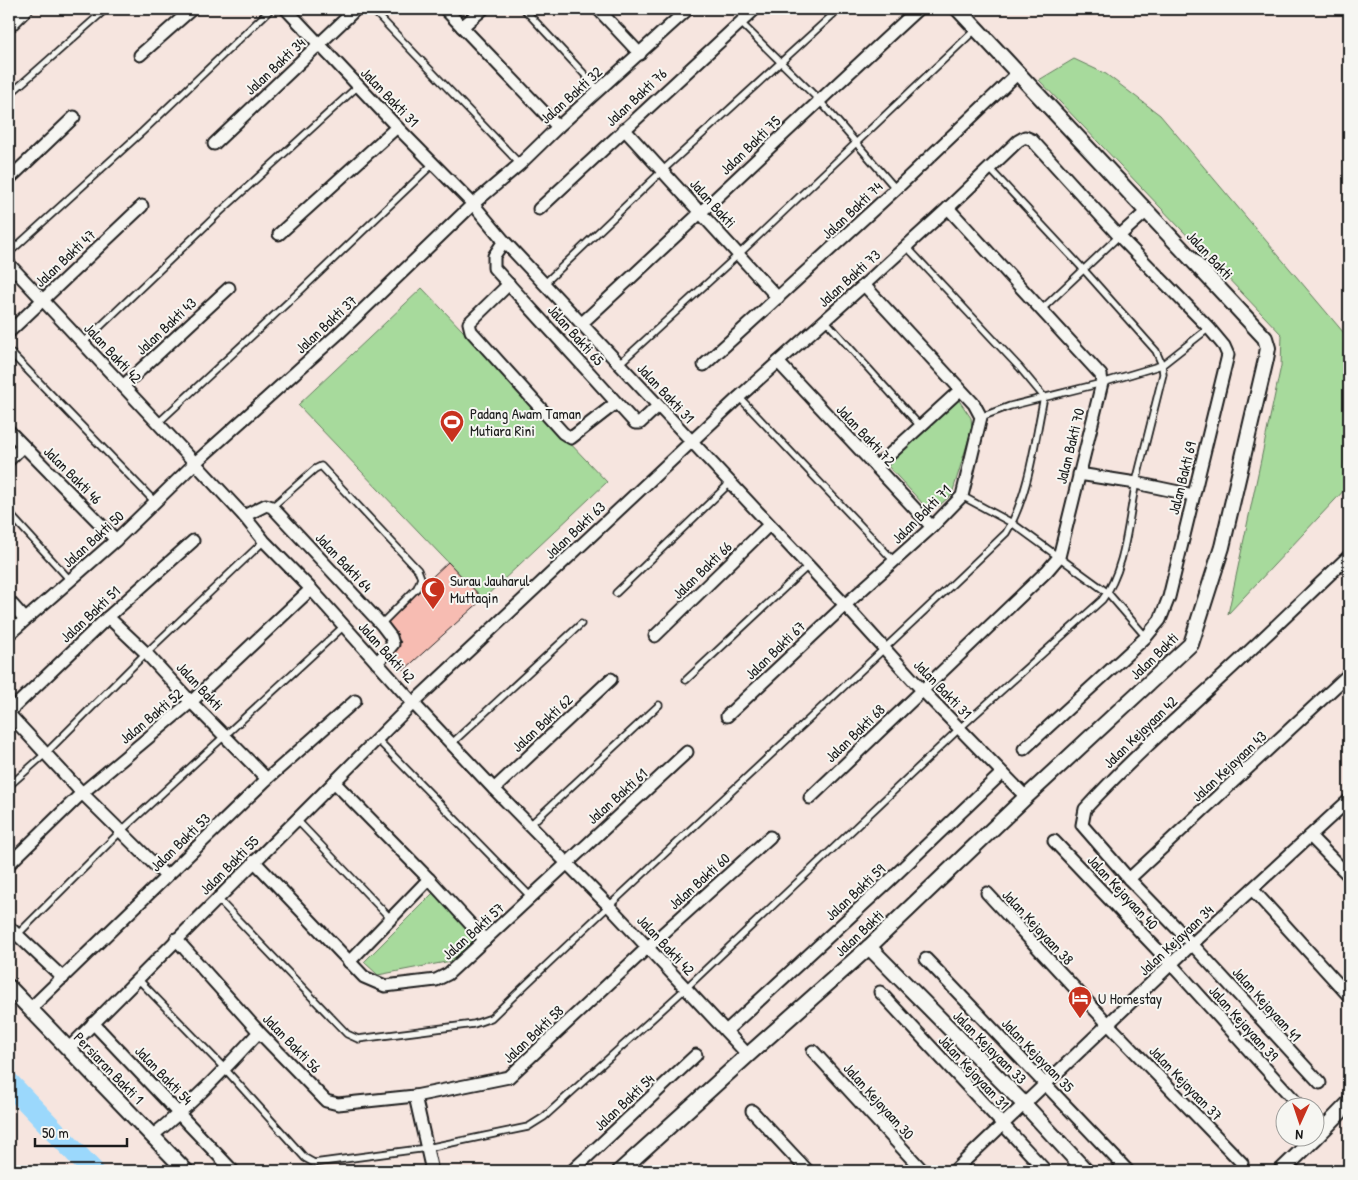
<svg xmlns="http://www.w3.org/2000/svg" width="1358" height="1180" viewBox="0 0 1358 1180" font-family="'Patrick Hand',sans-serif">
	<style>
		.green { fill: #a7da9c; stroke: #627b5c }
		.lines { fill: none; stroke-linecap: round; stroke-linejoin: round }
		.river { stroke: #9bd8fc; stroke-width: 22 }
		.building { fill: #f7bcb2; stroke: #1c1c1c }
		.service-casing { stroke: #1c1c1c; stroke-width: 9 }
		.minor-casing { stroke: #1c1c1c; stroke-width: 15 }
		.tertiary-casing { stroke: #1c1c1c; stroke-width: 18 }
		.service { stroke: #f6f6f2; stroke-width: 5.5 }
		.minor { stroke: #f6f6f2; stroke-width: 11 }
		.tertiary { stroke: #f6f6f2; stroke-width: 14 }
		.labels { text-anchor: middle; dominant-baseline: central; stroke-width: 4; stroke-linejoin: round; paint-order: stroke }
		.street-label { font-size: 15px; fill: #1c1c1c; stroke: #f6f6f2 }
		.poi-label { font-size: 15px; fill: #1c1c1c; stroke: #f6f6f2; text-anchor: start }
	</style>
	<rect width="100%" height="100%" fill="#f6e5df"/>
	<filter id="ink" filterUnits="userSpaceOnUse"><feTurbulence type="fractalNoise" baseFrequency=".02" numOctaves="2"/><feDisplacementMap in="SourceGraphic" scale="10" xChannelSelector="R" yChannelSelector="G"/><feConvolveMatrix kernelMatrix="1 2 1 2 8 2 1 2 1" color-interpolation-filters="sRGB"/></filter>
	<g filter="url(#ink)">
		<g class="green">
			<polygon points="1074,59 1106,74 1160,115 1349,339 1349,485 1228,614 1281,366 1282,335 1039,80"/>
			<polygon points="422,288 607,482 483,599 298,405"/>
			<polygon points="958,399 971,418 972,428 952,494 939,506 930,508 925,506 886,464"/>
			<polygon points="434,892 477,939 451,961 378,975 364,962"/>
		</g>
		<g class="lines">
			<polyline class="river" points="9,1083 93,1171"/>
		</g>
		<polygon class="building" points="448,562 483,599 404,670 389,655 401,642 384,622"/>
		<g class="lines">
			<defs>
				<g id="service">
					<polyline points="372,9 520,164"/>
					<polyline points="524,9 599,90"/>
					<polyline points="740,22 819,100 896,189"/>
					<polyline points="9,95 106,9"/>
					<polyline points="9,253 142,132 271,9"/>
					<polyline points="544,284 662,171 839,9"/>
					<polyline points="1041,310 1119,236"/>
					<polyline points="825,320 920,426"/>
					<polyline points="83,343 220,212 358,86"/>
					<polyline points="9,351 155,502"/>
					<polyline points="619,364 738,255 976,29"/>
					<polyline points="739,397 894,561"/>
					<polyline points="981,417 1010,406 1102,383 1162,365 1209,328"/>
					<polyline points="158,423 298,293 434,163"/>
					<polyline points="962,496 1012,523 1108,593 1146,637"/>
					<polyline points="272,507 315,469 321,466 418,570 421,578 417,588 381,624"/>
					<polyline points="9,513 70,580"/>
					<polyline points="616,593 730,483"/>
					<polyline points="686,680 808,566"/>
					<polyline points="377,739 531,897"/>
					<polyline points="451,744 581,624"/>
					<polyline points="9,786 45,754 146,653 264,541"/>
					<polyline points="296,819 390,918"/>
					<polyline points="530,825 659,705"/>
					<path d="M217 898 347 1034 358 1039 474 1024 491 1018C661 854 836 697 1006 533 1029 496 1035 439 1044 397L1020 368 906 246"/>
					<polyline points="16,936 120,832 344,626"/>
					<path d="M137 978 225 1069 305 1158 314 1163 427 1148 528 1127 544 1117 685 989 960 728 1102 600C1126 570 1128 519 1136 482 1145 446 1154 410 1163 374L1162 365 1156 351 1084 270 989 168"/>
				</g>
				<g id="minor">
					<polyline points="286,9 397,127 473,204 504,241 845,605 922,690 1026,797"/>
					<polyline points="445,9 558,127"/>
					<polyline points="598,9 640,54"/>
					<polyline points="9,27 27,9"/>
					<polyline points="462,27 483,9"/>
					<polyline points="140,55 192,9"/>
					<polyline points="624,129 778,298"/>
					<polyline points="214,144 356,9"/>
					<polyline points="9,179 74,117"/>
					<polyline points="539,209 755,9"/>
					<polyline points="279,234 397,127"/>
					<polyline points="504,241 494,256 494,268 635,423 640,423 658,406"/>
					<polyline points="9,264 195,463 244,516 264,541 311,589 413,703 494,789 608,905 748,1055"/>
					<polyline points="509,284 469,323 471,331 563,433 571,438 616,403"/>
					<path d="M581 324C694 220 805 113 918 9"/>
					<polyline points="9,332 142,206"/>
					<polyline points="778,362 932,527"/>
					<polyline points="704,365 896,189 1018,73"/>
					<polyline points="123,386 229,288"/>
					<polyline points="9,431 116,540"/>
					<polyline points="9,460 23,446"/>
					<polyline points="876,467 960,390"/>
					<polyline points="1079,474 1136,483 1193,495"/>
					<polyline points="244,516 266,505 272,507 381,624 391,637 393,644 377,663"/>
					<polyline points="9,601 25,619"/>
					<polyline points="108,617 146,653 191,702 267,779"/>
					<polyline points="9,634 116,540 195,463 338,334 473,204 520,164 558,127 688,9"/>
					<polyline points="655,636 769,525"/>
					<polyline points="9,712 108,617 193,541"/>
					<polyline points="9,714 82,793 166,876"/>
					<polyline points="727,716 845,605 932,527 962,496 981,417 974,404 864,285"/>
					<polyline points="1024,749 1146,637 1160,620 1169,597 1228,355 1224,346 1209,328 1119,236 1147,211"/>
					<polyline points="334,782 429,879 485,940"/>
					<polyline points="494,789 611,679"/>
					<polyline points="810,798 1047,571 1059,557 1102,383 1101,375 948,208"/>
					<polyline points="1310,836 1349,876"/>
					<polyline points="1054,841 1171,964 1295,1101"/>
					<polyline points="254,861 364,977 385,986 436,980 448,974 687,752"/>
					<polyline points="9,864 82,793 191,702 311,589"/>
					<polyline points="1129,879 1349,674"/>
					<polyline points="1252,889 1349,996"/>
					<polyline points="987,893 1109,1025 1242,1163"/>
					<polyline points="9,927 63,978"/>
					<polyline points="176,939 259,1032 326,1101 338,1104 415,1096 509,1077 648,947 770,837"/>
					<polyline points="926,959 1128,1171"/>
					<polyline points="349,962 429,879"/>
					<polyline points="880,992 1046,1171"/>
					<polyline points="30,1009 267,779 355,701"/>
					<polyline points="93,1023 233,1171"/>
					<polyline points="726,1031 889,881 1002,773"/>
					<polyline points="68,1049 413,703 739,397 864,285 948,208 1018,141 1025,137 1032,140 1119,236"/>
					<polyline points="813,1051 923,1171"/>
					<path d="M1320 1083 1192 944 1129 879 1082 825 1085 809C1129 761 1177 718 1225 674 1267 635 1308 595 1349 556"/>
					<polyline points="415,1096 432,1171"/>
					<polyline points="752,1111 808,1171"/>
					<path d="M152 1136C191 1105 225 1069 259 1032"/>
					<polyline points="572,1171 696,1055"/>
					<polyline points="954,1171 1192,944 1349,800"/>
				</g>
				<g id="tertiary">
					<polyline points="869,947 1025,1105 1086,1171"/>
					<polyline points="9,987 186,1171"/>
					<polyline points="1316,1137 1349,1103"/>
					<polyline points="620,1171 748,1055 869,947 1026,797 1191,644 1222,547 1266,359 1268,348 1265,338 958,9"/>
					<polyline points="1281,1171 1315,1138"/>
				</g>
			</defs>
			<use href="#service" class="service-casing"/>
			<use href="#minor" class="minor-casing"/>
			<use href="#tertiary" class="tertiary-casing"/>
			<use href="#service" class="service"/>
			<use href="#minor" class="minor"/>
			<use href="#tertiary" class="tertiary"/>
		</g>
	</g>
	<defs>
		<symbol id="stadium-pin" viewBox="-11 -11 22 30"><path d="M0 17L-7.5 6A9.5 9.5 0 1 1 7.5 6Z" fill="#c8321e" stroke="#f6f6f2"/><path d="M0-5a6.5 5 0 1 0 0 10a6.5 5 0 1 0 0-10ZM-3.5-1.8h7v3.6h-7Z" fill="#fff"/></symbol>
		<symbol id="mosque-pin" viewBox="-11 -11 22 30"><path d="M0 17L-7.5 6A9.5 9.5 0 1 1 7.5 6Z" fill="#c8321e" stroke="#f6f6f2"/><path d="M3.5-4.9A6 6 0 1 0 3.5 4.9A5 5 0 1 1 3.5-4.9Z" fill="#fff"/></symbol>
		<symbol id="hotel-pin" viewBox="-11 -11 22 30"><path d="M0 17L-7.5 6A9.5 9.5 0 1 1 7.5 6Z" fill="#c8321e" stroke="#f6f6f2"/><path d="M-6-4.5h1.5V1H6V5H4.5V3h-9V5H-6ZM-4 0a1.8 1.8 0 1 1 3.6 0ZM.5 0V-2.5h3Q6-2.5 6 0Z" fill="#fff"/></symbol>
	</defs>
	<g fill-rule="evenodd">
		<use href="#stadium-pin" x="438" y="408" width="28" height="38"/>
		<use href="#mosque-pin" x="419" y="575" width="28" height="38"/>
		<use href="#hotel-pin" x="1066" y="984" width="28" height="38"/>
	</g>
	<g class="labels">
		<g class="street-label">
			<text transform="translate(275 66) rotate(-43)">Jalan Bakti 34</text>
			<text transform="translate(571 95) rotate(-42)">Jalan Bakti 32</text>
			<text transform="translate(390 97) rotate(46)">Jalan Bakti 31</text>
			<text transform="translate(636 97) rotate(-43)">Jalan Bakti 76</text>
			<text transform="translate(750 145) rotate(-44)">Jalan Bakti 75</text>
			<text transform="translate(713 203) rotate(48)">Jalan Bakti</text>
			<text transform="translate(852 210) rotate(-43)">Jalan Bakti 74</text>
			<text transform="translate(1210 255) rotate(47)">Jalan Bakti</text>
			<text transform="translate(65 258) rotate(-43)">Jalan Bakti 47</text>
			<text transform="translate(849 278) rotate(-42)">Jalan Bakti 73</text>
			<text transform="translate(326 324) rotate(-43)">Jalan Bakti 37</text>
			<text transform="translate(166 326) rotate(-43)">Jalan Bakti 43</text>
			<text transform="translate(576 335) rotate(48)">Jalan Bakti 65</text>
			<text transform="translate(113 353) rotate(47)">Jalan Bakti 42</text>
			<text transform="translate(666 393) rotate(47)">Jalan Bakti 31</text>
			<text transform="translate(866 435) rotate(47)">Jalan Bakti 72</text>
			<text transform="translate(1070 446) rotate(-76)">Jalan Bakti 70</text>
			<text transform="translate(73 475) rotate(45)">Jalan Bakti 46</text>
			<text transform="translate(1182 478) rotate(-76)">Jalan Bakti 69</text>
			<text transform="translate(921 514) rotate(-45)">Jalan Bakti 71</text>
			<text transform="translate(575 530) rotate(-43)">Jalan Bakti 63</text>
			<text transform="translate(93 539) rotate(-42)">Jalan Bakti 50</text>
			<text transform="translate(344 562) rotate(47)">Jalan Bakti 64</text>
			<text transform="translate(702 570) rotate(-44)">Jalan Bakti 66</text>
			<text transform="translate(90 614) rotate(-43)">Jalan Bakti 51</text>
			<text transform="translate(775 650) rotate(-44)">Jalan Bakti 67</text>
			<text transform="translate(387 652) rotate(48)">Jalan Bakti 42</text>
			<text transform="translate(1154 656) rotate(-44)">Jalan Bakti</text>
			<text transform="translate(200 686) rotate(47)">Jalan Bakti</text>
			<text transform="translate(943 689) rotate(46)">Jalan Bakti 31</text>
			<text transform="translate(151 716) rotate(-40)">Jalan Bakti 52</text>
			<text transform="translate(542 723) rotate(-43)">Jalan Bakti 62</text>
			<text transform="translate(1140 732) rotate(-44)">Jalan Kejayaan 42</text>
			<text transform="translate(855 733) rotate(-44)">Jalan Bakti 68</text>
			<text transform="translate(1229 766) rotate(-43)">Jalan Kejayaan 43</text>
			<text transform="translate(617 796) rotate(-42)">Jalan Bakti 61</text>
			<text transform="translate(180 842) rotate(-44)">Jalan Bakti 53</text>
			<text transform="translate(229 865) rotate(-45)">Jalan Bakti 55</text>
			<text transform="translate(699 881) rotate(-42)">Jalan Bakti 60</text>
			<text transform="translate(855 892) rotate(-43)">Jalan Bakti 59</text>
			<text transform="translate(1123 892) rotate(47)">Jalan Kejayaan 40</text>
			<text transform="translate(1038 927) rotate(47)">Jalan Kejayaan 38</text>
			<text transform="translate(473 931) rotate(-42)">Jalan Bakti 57</text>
			<text transform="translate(859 933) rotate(-43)">Jalan Bakti</text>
			<text transform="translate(1176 940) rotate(-43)">Jalan Kejayaan 34</text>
			<text transform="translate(666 945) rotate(47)">Jalan Bakti 42</text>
			<text transform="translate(1267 1004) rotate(48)">Jalan Kejayaan 41</text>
			<text transform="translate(1244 1023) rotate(48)">Jalan Kejayaan 39</text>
			<text transform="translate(533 1034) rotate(-43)">Jalan Bakti 58</text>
			<text transform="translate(292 1043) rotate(46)">Jalan Bakti 56</text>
			<text transform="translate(990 1047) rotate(45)">Jalan Kejayaan 33</text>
			<text transform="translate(1038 1055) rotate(46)">Jalan Kejayaan 35</text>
			<text transform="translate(109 1068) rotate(46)">Persiaran Bakti 1</text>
			<text transform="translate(974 1072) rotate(47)">Jalan Kejayaan 31</text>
			<text transform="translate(164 1075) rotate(46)">Jalan Bakti 54</text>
			<text transform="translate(1186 1083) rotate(46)">Jalan Kejayaan 37</text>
			<text transform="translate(879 1101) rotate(48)">Jalan Kejayaan 30</text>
			<text transform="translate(624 1102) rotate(-43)">Jalan Bakti 54</text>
		</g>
		<g class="poi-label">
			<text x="470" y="413">Padang Awam Taman<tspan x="470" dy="17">Mutiara Rini</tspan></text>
			<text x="450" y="580">Surau Jauharul<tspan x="450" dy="17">Muttaqin</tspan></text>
			<text x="1098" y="998">U Homestay</text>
		</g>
	</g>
	<rect width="1358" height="1180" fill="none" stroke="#f6f6f2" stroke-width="30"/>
	<rect x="15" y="15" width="1328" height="1150" fill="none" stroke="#1c1c1c" stroke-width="2" filter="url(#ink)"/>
	<g transform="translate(1300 1122) rotate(183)"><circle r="24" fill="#f6f6f2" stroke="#9f9f9c"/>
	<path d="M0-4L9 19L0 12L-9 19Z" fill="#c8321e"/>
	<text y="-8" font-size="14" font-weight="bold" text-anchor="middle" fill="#1c1c1c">N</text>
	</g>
	<path d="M35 1138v8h92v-8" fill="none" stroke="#1c1c1c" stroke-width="2.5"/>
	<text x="42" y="1138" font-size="15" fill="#1c1c1c" stroke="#f6f6f2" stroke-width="4" paint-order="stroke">50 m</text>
</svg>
